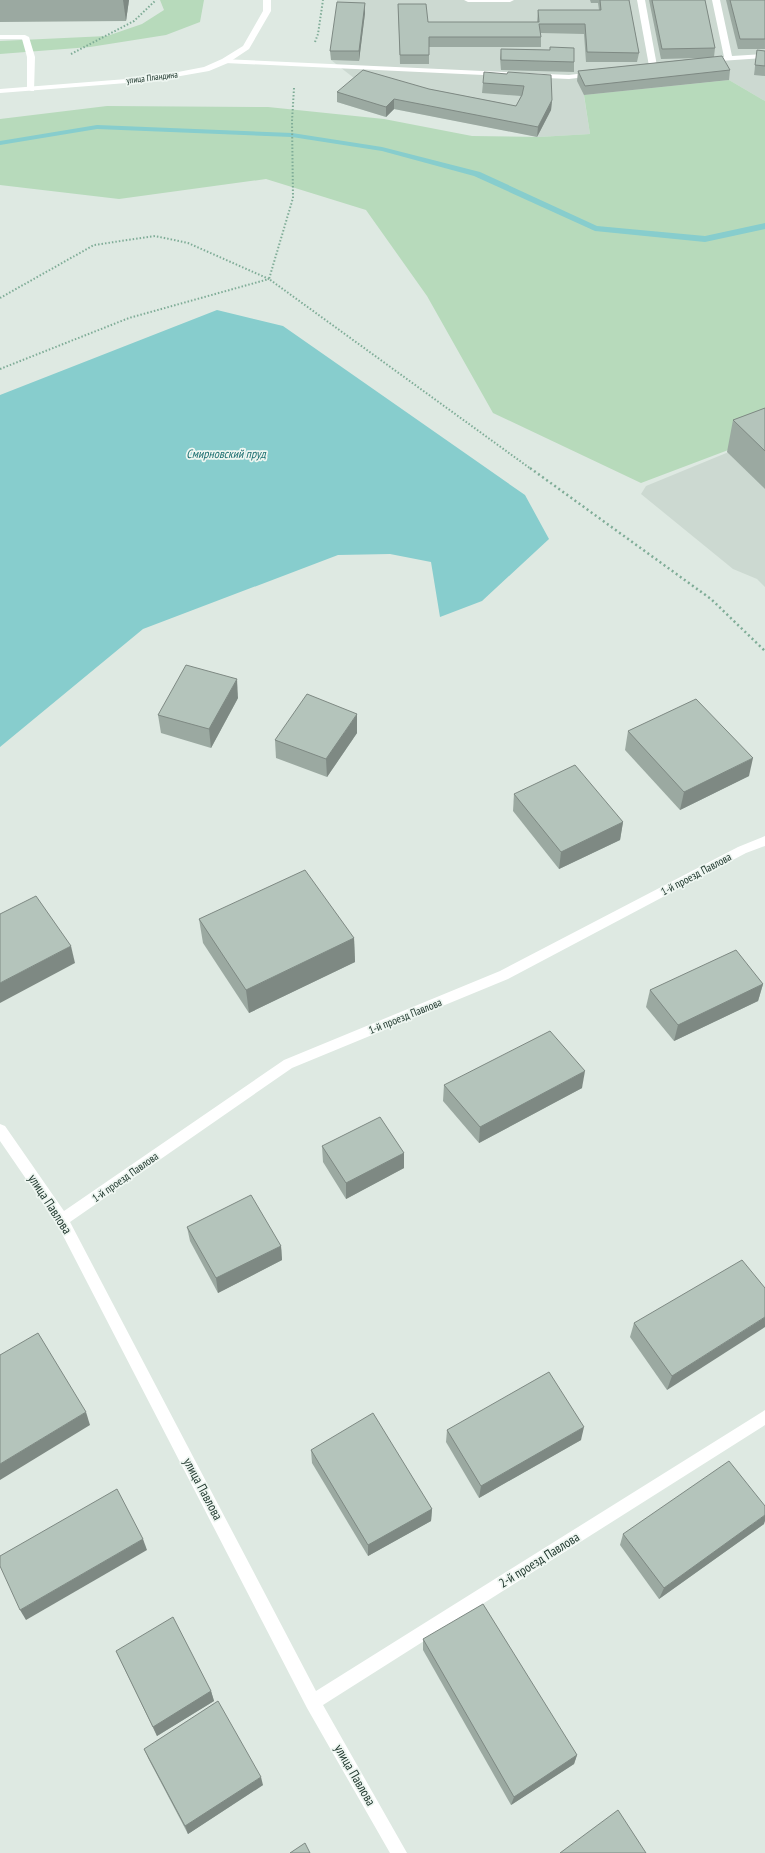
<svg xmlns="http://www.w3.org/2000/svg" width="765" height="1853" viewBox="0 0 765 1853" font-family="'PT Sans Narrow',sans-serif">
	<style>
		.built { fill: #ccd9d1 }
		.green { fill: #b7dabb }
		.water { fill: #87cdcd }
		.lines { fill: none; stroke-linecap: round; stroke-linejoin: round }
		.stream { fill: #87cdcd; fill-rule: evenodd }
		.path-far1 { stroke: #7fac97; stroke-width: 2; stroke-dasharray: 1.5 2; stroke-linecap: butt }
		.path { stroke: #7fac97; stroke-width: 2.5; stroke-dasharray: 2 3; stroke-linecap: butt }
		.service { fill: #fff; fill-rule: evenodd }
		.minor { fill: #fff; fill-rule: evenodd }
		.tertiary { fill: #fff; fill-rule: evenodd }
		.wall { fill: #9ba9a1 }
		.shaded-wall { fill: #7e8983 }
		.building { fill: #b4c4bb; stroke: #7e8983 }
		.labels { text-anchor: middle; dominant-baseline: central; stroke-width: 3.5; stroke-linejoin: round; paint-order: stroke }
		.far-street-label { font-size: 9px; fill: #20382e; stroke: #eef6f1 }
		.street-label { font-size: 11px; fill: #20382e; stroke: #eef6f1 }
		.water-label { font-size: 12px; font-style: italic; fill: #1d7071; stroke: #eef6f1 }
		.near-street-label { font-size: 13px; fill: #20382e; stroke: #eef6f1 }
	</style>
	<rect width="100%" height="100%" fill="#dee9e2"/>
	<g class="built">
		<polygon points="337,0 765,0 765,101 729,80 584,96 590,134 539,137 394,109 386,117 337,102 359,82 331,60 337,12"/>
		<polygon points="765,437 765,587 757,579 733,569 641,494 646,486"/>
	</g>
	<g class="green">
		<polygon points="160,0 204,0 200,22 166,35 90,47 0,54 0,41 107,36 142,24 164,10"/>
		<polygon points="729,80 765,101 765,436 641,483 493,413 427,296 366,210 266,179 119,199 0,185 0,119 107,106 268,107 384,119 472,136 539,137 590,134 584,95"/>
	</g>
	<polygon class="water" points="217,310 283,326 525,495 549,539 482,601 440,617 431,562 390,554 338,555 143,629 0,747 0,395"/>
	<g class="lines">
		<polygon class="stream" points="97,125 292,133 382,147 480,172 597,226 705,236 765,223 765,229 705,242 595,231 474,176 382,151 292,137 97,129 0,145 0,141"/>
		<g class="path-far1">
			<polyline points="315,42 318,34 323,0"/>
			<polyline points="71,54 134,21 156,0"/>
			<polyline points="294,88 292,121 293,198 269,279 531,469"/>
			<polyline points="0,298 94,245 155,236 188,243 269,279"/>
			<polyline points="0,369 129,318 269,279"/>
		</g>
		<polyline class="path" points="530,468 711,599 765,651"/>
		<g class="service">
			<polygon points="464,0 514,0 510,2 468,2"/>
			<polygon points="637,0 645,0 657,66 656,68 650,68 649,66"/>
			<polygon points="712,0 720,0 732,56 765,54 765,58 705,62 705,58 724,57"/>
			<polygon points="0,35 25,35 29,37 35,57 34,91 31,91 27,89 27,57 22,39 0,39"/>
			<polygon points="222,59 569,75 593,72 597,74 593,76 569,79 225,63 222,63"/>
		</g>
		<polygon class="minor" points="765,836 765,846 746,853 508,979 292,1068 70,1222 316,1691 765,1410 765,1425 323,1705 407,1853 390,1853 307,1708 57,1224 0,1141 0,1124 5,1126 64,1211 284,1060 500,971 738,847"/>
		<polygon class="tertiary" points="263,0 271,0 271,11 249,49 228,63 209,71 152,81 0,93 0,89 152,77 204,67 222,59 243,46 263,11"/>
	</g>
	<g class="wall">
		<polygon points="0,0 129,0 126,21 0,22"/>
		<polygon points="590,0 629,0 639,53 637,62 586,62 584,34 541,33 541,47 429,47 429,64 400,64 398,4 428,22 537,22 538,10 599,10 598,3 591,3"/>
		<polygon points="649,0 705,0 715,48 714,57 730,70 729,80 584,95 577,81 578,71 701,58 661,59"/>
		<polygon points="726,0 765,0 765,49 738,49"/>
		<polygon points="365,3 365,13 359,61 331,60 330,51"/>
		<polygon points="501,49 550,50 574,62 574,72 501,70 500,58"/>
		<polygon points="757,50 765,51 765,76 754,75"/>
		<polygon points="507,74 552,100 551,110 537,137 394,109 386,117 337,102 337,92 429,89 516,106 521,96 482,93 483,83"/>
		<polygon points="765,408 765,489 727,452 733,420"/>
		<polygon points="238,698 211,748 161,733 158,715"/>
		<polygon points="628,731 749,776 680,810 625,750"/>
		<polygon points="357,733 327,777 276,758 275,740"/>
		<polygon points="514,794 623,822 620,840 559,869 513,811"/>
		<polygon points="199,919 354,938 355,962 249,1013 203,943"/>
		<polygon points="763,984 758,1001 674,1041 646,1007 650,990"/>
		<polygon points="444,1085 582,1088 479,1143 443,1101"/>
		<polygon points="322,1146 404,1153 404,1168 346,1199 323,1162"/>
		<polygon points="187,1227 281,1246 282,1260 218,1293 190,1241"/>
		<polygon points="765,1288 667,1390 630,1337 634,1323"/>
		<polygon points="447,1430 581,1440 479,1498 446,1442"/>
		<polygon points="311,1450 432,1509 431,1521 368,1556 312,1463"/>
		<polygon points="764,1524 659,1599 620,1545 623,1534"/>
		<polygon points="423,1639 577,1755 574,1764 511,1805 423,1650"/>
		<polygon points="116,1651 211,1691 214,1701 157,1736"/>
		<polygon points="144,1749 263,1785 188,1834 148,1758"/>
	</g>
	<g class="shaded-wall">
		<polygon points="123,0 129,0 126,21"/>
		<polygon points="365,3 365,13 359,61 359,51"/>
		<polygon points="394,99 394,109 386,117 386,107"/>
		<polygon points="552,100 551,110 537,137 538,127"/>
		<polygon points="237,679 238,698 211,748 209,729"/>
		<polygon points="357,714 357,733 327,777 326,759"/>
		<polygon points="753,758 749,776 680,810 684,792"/>
		<polygon points="623,822 620,840 559,869 561,852"/>
		<polygon points="354,938 355,962 249,1013 246,990"/>
		<polygon points="71,946 75,963 0,1003 0,983"/>
		<polygon points="763,984 758,1001 674,1041 678,1025"/>
		<polygon points="585,1071 582,1088 479,1143 480,1127"/>
		<polygon points="404,1153 404,1168 346,1199 346,1183"/>
		<polygon points="281,1246 282,1260 218,1293 216,1278"/>
		<polygon points="765,1317 765,1327 667,1390 672,1376"/>
		<polygon points="86,1412 90,1425 0,1480 0,1464"/>
		<polygon points="584,1427 581,1440 479,1498 481,1486"/>
		<polygon points="432,1509 431,1521 368,1556 368,1545"/>
		<polygon points="765,1515 765,1521 764,1524 659,1599 664,1588"/>
		<polygon points="143,1539 147,1550 26,1620 20,1610"/>
		<polygon points="211,1691 214,1701 157,1736 153,1727"/>
		<polygon points="577,1755 574,1764 511,1805 514,1797"/>
		<polygon points="261,1777 263,1785 188,1834 185,1826"/>
	</g>
	<g class="building">
		<polygon points="600,0 629,0 639,53 587,52 585,24 539,24 541,37 429,37 429,55 400,55 398,4 426,4 428,22 539,22 538,10 601,10"/>
		<polygon points="652,0 705,0 715,48 662,49"/>
		<polygon points="730,0 765,0 765,39 740,39"/>
		<polygon points="337,2 365,3 359,51 330,51"/>
		<polygon points="550,47 574,48 574,62 501,60 501,49 550,50"/>
		<polygon points="757,50 765,51 765,66 755,65"/>
		<polygon points="722,56 730,70 585,86 578,71"/>
		<polygon points="363,70 429,89 516,106 522,95 524,86 483,83 484,72 507,74 508,72 551,75 552,100 538,127 394,99 386,107 337,92"/>
		<polygon points="765,408 765,451 733,420"/>
		<polygon points="186,665 237,679 209,729 158,715"/>
		<polygon points="307,694 357,714 326,759 275,740"/>
		<polygon points="696,699 753,758 684,792 628,731"/>
		<polygon points="575,765 623,822 561,852 514,794"/>
		<polygon points="305,870 354,938 246,990 199,919"/>
		<polygon points="36,896 71,946 0,983 0,914"/>
		<polygon points="736,950 763,984 678,1025 650,990"/>
		<polygon points="550,1031 585,1071 480,1127 444,1085"/>
		<polygon points="380,1117 404,1153 346,1183 322,1146"/>
		<polygon points="251,1195 281,1246 216,1278 187,1227"/>
		<polygon points="742,1260 765,1288 765,1317 672,1376 634,1323"/>
		<polygon points="38,1333 86,1412 0,1464 0,1355"/>
		<polygon points="549,1372 584,1427 481,1486 447,1430"/>
		<polygon points="373,1413 432,1509 368,1545 311,1450"/>
		<polygon points="729,1461 765,1506 765,1515 664,1588 623,1534"/>
		<polygon points="117,1489 143,1539 20,1610 0,1566 0,1556"/>
		<polygon points="483,1604 577,1755 514,1797 423,1639"/>
		<polygon points="173,1617 211,1691 153,1727 116,1651"/>
		<polygon points="218,1701 261,1777 185,1826 144,1749"/>
		<polygon points="618,1810 646,1853 560,1853"/>
		<polygon points="305,1843 310,1853 290,1853"/>
	</g>
	<g class="labels">
		<g class="far-street-label">
			<text transform="translate(152 77) rotate(-7)">улица Пландина</text>
		</g>
		<g class="street-label">
			<text transform="translate(696 874) rotate(-28)">1-й проезд Павлова</text>
			<text transform="translate(405 1016) rotate(-22)">1-й проезд Павлова</text>
			<text transform="translate(125 1177) rotate(-35)">1-й проезд Павлова</text>
		</g>
		<g class="water-label">
			<text x="226" y="453">Смирновский пруд</text>
		</g>
		<g class="near-street-label">
			<text transform="translate(50 1204) rotate(57)">улица Павлова</text>
			<text transform="translate(203 1489) rotate(62)">улица Павлова</text>
			<text transform="translate(539 1560) rotate(-32)">2-й проезд Павлова</text>
			<text transform="translate(355 1775) rotate(60)">улица Павлова</text>
		</g>
	</g>
</svg>
